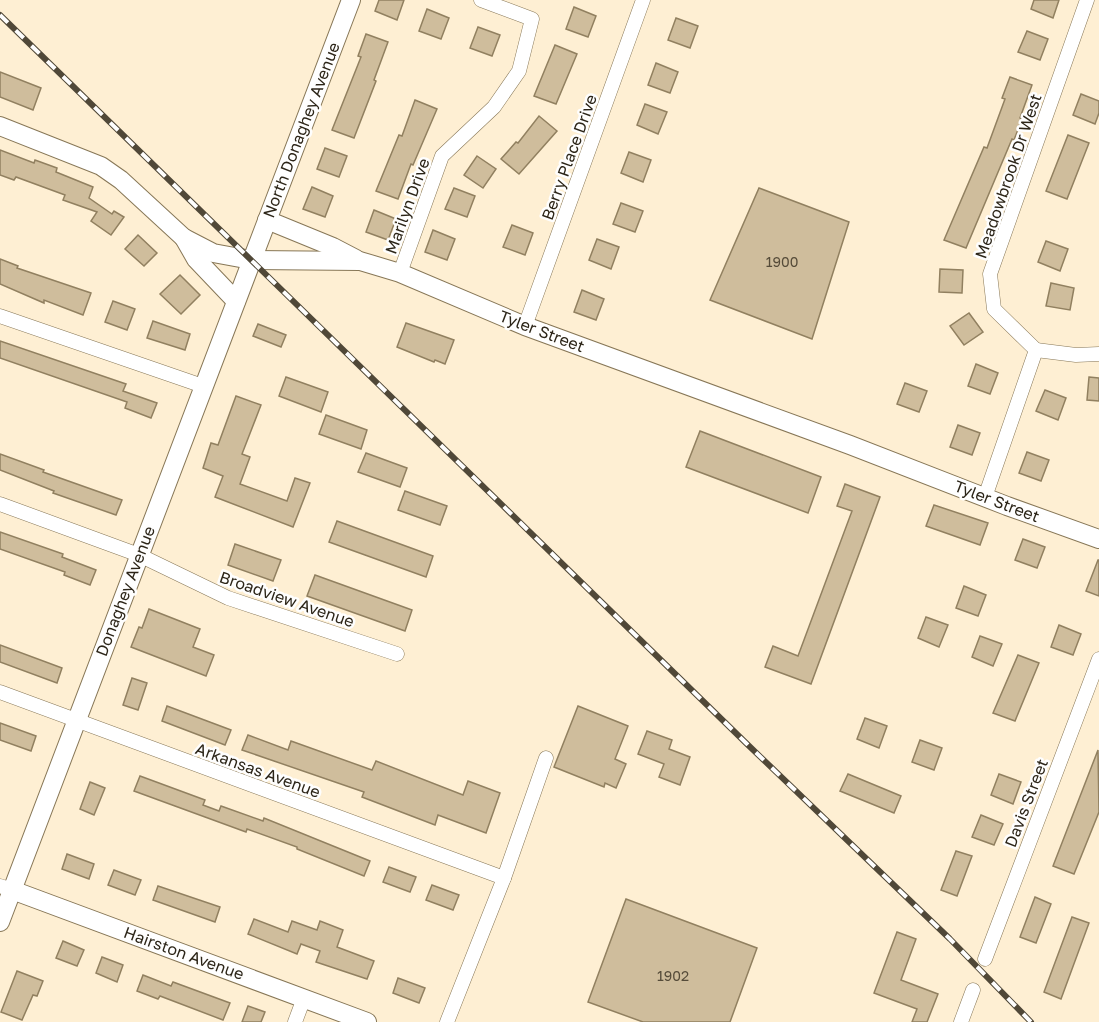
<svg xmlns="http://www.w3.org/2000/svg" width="1099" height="1022" viewBox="0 0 1099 1022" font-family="'Golos Text',sans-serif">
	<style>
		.building { fill: #cfbd9c; stroke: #918060; stroke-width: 1.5 }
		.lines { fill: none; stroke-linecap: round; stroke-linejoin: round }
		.minor-casing { stroke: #877757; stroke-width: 15 }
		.tertiary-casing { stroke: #877757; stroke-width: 20 }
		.minor { stroke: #fff; stroke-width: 14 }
		.tertiary { stroke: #fff; stroke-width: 18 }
		.rail-casing { stroke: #504838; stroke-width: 6 }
		.rail { stroke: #fefefe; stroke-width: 4; stroke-dasharray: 11; stroke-linecap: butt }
		.labels { text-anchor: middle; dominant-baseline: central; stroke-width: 5; stroke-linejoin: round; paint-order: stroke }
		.number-label { font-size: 14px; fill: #554b39 }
		.street-label { font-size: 16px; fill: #2c2518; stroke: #fefefe }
	</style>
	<rect width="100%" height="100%" fill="#feefd3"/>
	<g class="building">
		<polygon points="379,0 404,0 397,20 375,11"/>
		<polygon points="1034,0 1059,0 1053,18 1031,9"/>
		<polygon points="574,7 596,16 588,37 566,29"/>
		<polygon points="427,9 449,18 441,39 419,31"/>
		<polygon points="676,18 698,26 690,48 668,40"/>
		<polygon points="478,27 500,35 492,56 470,48"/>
		<polygon points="1027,31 1048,39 1040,60 1018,52"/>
		<polygon points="366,34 388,42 374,80 376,81 354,138 332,130 361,57 358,56"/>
		<polygon points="555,45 577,54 556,104 534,96"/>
		<polygon points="656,63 678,72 670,93 648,85"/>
		<polygon points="0,72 41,88 33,110 0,97"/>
		<polygon points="1010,77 1032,85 1020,118 1022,119 1014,140 1012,139 966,248 944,240 984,147 987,148 1005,99 1002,98"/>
		<polygon points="1081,94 1099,101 1099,113 1095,124 1073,115"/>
		<polygon points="415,100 437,109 413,165 411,164 398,199 376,191 399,135 402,136"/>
		<polygon points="645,104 667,112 658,134 637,125"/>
		<polygon points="539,116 557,131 519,174 501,159 516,142 518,143"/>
		<polygon points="1068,135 1089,143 1067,199 1046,191"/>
		<polygon points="325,148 347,156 339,177 317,169"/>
		<polygon points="0,150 34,163 35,160 57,168 56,172 93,187 89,198 112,214 114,211 124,217 111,235 91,221 97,212 63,200 65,195 16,177 14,180 0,175"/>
		<polygon points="629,152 651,160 643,182 621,173"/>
		<polygon points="477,156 496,169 483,188 464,175"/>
		<polygon points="312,187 333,196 325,217 303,209"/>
		<polygon points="454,188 475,196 467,217 445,209"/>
		<polygon points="759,188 849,222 812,339 710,300"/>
		<polygon points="621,203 643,211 635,232 613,224"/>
		<polygon points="374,210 396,219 388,240 366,232"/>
		<polygon points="512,225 533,233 525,255 503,247"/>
		<polygon points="433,230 455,239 447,260 425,252"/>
		<polygon points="138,235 157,253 144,266 125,249"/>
		<polygon points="597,239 619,247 611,269 589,260"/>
		<polygon points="1046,241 1068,249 1060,271 1038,262"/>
		<polygon points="0,259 18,266 17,268 91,293 83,315 44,300 44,303 0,284"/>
		<polygon points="940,269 963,270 962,293 939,292"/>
		<polygon points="180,275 200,295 181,314 160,294"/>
		<polygon points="1051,283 1074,288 1070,310 1046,306"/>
		<polygon points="582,290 604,299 596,320 574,312"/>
		<polygon points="113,301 135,309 127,330 105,322"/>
		<polygon points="969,313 983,332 964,345 950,326"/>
		<polygon points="153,321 190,334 185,350 147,338"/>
		<polygon points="406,323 454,340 445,364 435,360 434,362 397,347"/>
		<polygon points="258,324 286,335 281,347 253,336"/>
		<polygon points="0,341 126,384 123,391 157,403 151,418 125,408 127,402 0,358"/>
		<polygon points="976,364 998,373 990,394 968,386"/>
		<polygon points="286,377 328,392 321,412 279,396"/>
		<polygon points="1089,377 1099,378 1099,401 1087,400"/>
		<polygon points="905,383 927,391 919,412 897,404"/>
		<polygon points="1045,390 1066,398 1058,420 1036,411"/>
		<polygon points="236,396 261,405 242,454 250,457 240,484 287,501 295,478 310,483 293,527 215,497 223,476 203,468 211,443 218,445"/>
		<polygon points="326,415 367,430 361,449 319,434"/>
		<polygon points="958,425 980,433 972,455 950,447"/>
		<polygon points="700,431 821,477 808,513 686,467"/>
		<polygon points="1027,452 1049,460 1041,481 1019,473"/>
		<polygon points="366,453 407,468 400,487 358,472"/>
		<polygon points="0,454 44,470 43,472 122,500 116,515 53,493 54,491 0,470"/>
		<polygon points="845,484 880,497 811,684 765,667 773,646 798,656 852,511 837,506"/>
		<polygon points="405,491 447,506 440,525 398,510"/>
		<polygon points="934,505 988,523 980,545 926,526"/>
		<polygon points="337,521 433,556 426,577 329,542"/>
		<polygon points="0,532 63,554 62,557 96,570 90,585 64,575 65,572 0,549"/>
		<polygon points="1023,539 1045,547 1037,568 1015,560"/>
		<polygon points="235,544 281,560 273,581 228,565"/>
		<polygon points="1098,560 1099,560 1099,596 1086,591"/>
		<polygon points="315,575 412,610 405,631 307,596"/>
		<polygon points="964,586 986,595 978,616 956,608"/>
		<polygon points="149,609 200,629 193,647 214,655 206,676 131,647 139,627 142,628"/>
		<polygon points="926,617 948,625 939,647 918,638"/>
		<polygon points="1059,625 1081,634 1073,655 1051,647"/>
		<polygon points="980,636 1002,644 993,666 972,657"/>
		<polygon points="0,645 62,668 57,683 0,662"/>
		<polygon points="1018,655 1039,663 1015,721 993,713"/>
		<polygon points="132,678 147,683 138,710 123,705"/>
		<polygon points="167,706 231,730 225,745 162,721"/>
		<polygon points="578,706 628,726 615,759 626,764 616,788 605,783 604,787 554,767"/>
		<polygon points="865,718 887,726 879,748 857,739"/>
		<polygon points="0,723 36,736 31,751 0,740"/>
		<polygon points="647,731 672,740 669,749 690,757 680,785 659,777 664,764 638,754"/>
		<polygon points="248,735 288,750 291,741 372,770 376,761 463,795 468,781 500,793 486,833 438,815 435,825 362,797 364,792 242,750"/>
		<polygon points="920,740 942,748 934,770 912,762"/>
		<polygon points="1098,750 1099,812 1074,874 1053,866"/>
		<polygon points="848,774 901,796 894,813 840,791"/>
		<polygon points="999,774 1021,782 1013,804 991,795"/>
		<polygon points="140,776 205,800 203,805 219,811 221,806 263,821 264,818 370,861 364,876 297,849 297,847 247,829 246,832 134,791"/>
		<polygon points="90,782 105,788 94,815 80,809"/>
		<polygon points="981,815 1003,824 994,845 972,837"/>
		<polygon points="956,851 972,856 957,896 941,890"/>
		<polygon points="67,854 94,864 89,879 62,869"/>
		<polygon points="389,867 416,877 410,892 383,882"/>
		<polygon points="114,870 141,880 135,895 108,885"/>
		<polygon points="432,885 459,895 453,910 426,900"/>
		<polygon points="158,886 220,907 215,922 153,900"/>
		<polygon points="1035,897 1051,904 1036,943 1020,937"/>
		<polygon points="626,899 757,948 730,1022 643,1022 588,1002"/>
		<polygon points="1072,917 1089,923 1061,999 1044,992"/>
		<polygon points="254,919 288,932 292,921 317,930 320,921 343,930 337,947 374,961 367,979 316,962 320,951 301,944 297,954 248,934"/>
		<polygon points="897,932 916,939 901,980 938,994 927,1022 912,1022 917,1009 874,993"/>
		<polygon points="63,941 84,950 77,966 56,958"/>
		<polygon points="102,957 123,965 117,982 96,973"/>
		<polygon points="17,971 43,981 37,996 33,995 22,1020 1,1012"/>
		<polygon points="143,975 171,986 173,982 230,1003 223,1020 160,996 158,999 137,991"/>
		<polygon points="398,978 425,988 419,1003 393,993"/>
		<polygon points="248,1006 265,1012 261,1022 242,1022"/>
	</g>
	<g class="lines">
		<defs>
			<g id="minor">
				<polyline points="400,273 442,156 494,107 519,71 532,19 481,0"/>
				<polyline points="0,316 203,386"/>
				<polyline points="525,326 643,0"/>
				<polyline points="1036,350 994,309 990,274 1087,0"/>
				<polyline points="1036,350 1076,355 1099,354"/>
				<polyline points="985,497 1036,350"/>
				<polyline points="0,504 139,555 228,598 397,654"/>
				<polyline points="0,692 504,878"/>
				<polyline points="0,886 12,890"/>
				<polyline points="985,959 1099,659"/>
				<polyline points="295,1022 304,998"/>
				<polyline points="447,1022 504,878 546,758"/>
				<polyline points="961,1022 973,990"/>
			</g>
			<g id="tertiary">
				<polyline points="0,126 101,166 121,180 184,238 213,253 251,260 360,261 400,273 525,326 850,445 1007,506 1099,539"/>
				<polyline points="267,220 333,247 356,259"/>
				<polyline points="184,238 196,259 236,301"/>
				<polyline points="12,890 367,1022"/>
				<polyline points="0,922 351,0"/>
			</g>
		</defs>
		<use href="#minor" class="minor-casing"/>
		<use href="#tertiary" class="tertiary-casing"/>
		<use href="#minor" class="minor"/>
		<use href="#tertiary" class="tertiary"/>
		<defs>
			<polyline id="rail" points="0,15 746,743 950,939 1031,1022"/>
		</defs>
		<use href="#rail" class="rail-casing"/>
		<use href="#rail" class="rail"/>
	</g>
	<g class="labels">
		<g class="number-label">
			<text x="782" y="261">1900</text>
			<text x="673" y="975">1902</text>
		</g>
		<g class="street-label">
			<text transform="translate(301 130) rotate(-69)">North Donaghey Avenue</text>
			<text transform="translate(569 157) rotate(-70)">Berry Place Drive</text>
			<text transform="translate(1008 176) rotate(-71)">Meadowbrook Dr West</text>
			<text transform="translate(407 206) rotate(-70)">Marilyn Drive</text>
			<text transform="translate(542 331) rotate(21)">Tyler Street</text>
			<text transform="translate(997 501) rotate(21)">Tyler Street</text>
			<text transform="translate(125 591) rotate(-69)">Donaghey Avenue</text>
			<text transform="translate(287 599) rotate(19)">Broadview Avenue</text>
			<text transform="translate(258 770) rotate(20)">Arkansas Avenue</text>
			<text transform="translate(1026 803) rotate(-69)">Davis Street</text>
			<text transform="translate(184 953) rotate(20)">Hairston Avenue</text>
		</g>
	</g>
</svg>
